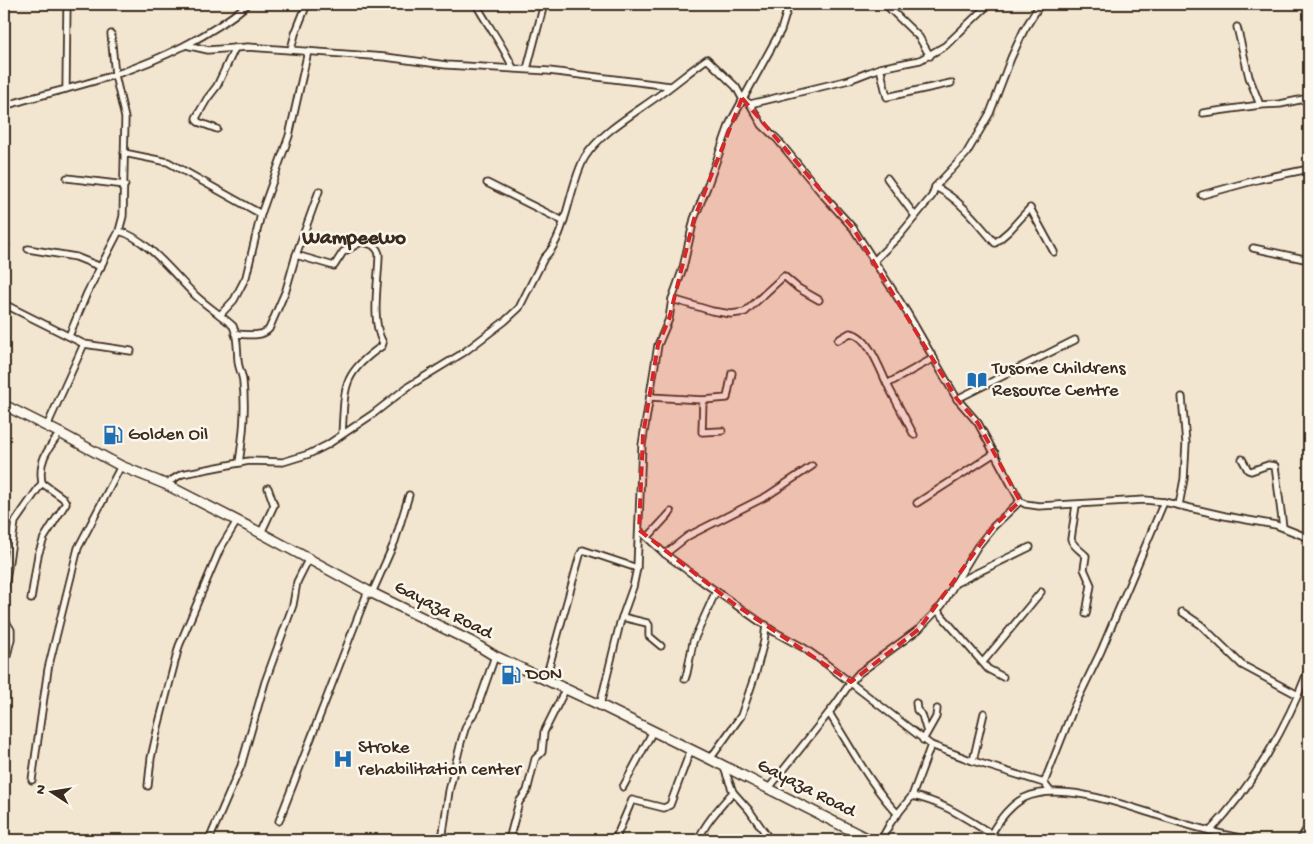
<svg xmlns="http://www.w3.org/2000/svg" width="1313" height="844" viewBox="0 0 1313 844" font-family="'Gochi Hand',sans-serif">
	<style>
		.lines { fill: none; stroke-linecap: round; stroke-linejoin: round }
		.street-casing { stroke: #3b2a1e; stroke-width: 9 }
		.primary-casing { stroke: #3b2a1e; stroke-width: 12 }
		.street { stroke: #fbf7ec; stroke-width: 5.5 }
		.primary { stroke: #fbf7ec; stroke-width: 9 }
		.marked { fill: #d62828; fill-opacity: 0.2; stroke: #d62828; stroke-width: 4; stroke-dasharray: 10 6; stroke-linejoin: round }
		.labels { text-anchor: middle; dominant-baseline: central; stroke-width: 5; stroke-linejoin: round; paint-order: stroke }
		.poi-label { font-size: 19px; fill: #3b2a1e; stroke: #fbf7ec; text-anchor: start }
		.street-label { font-size: 19px; fill: #3b2a1e; stroke: #fbf7ec }
		.quarter-label { font-size: 21px; font-weight: bold; fill: #3b2a1e; stroke: #fbf7ec }
	</style>
	<rect width="100%" height="100%" fill="#f3e6d1"/>
	<filter id="ink" filterUnits="userSpaceOnUse"><feTurbulence type="fractalNoise" baseFrequency=".02" numOctaves="2"/><feDisplacementMap in="SourceGraphic" scale="10" xChannelSelector="R" yChannelSelector="G"/><feConvolveMatrix kernelMatrix="1 2 1 2 8 2 1 2 1" color-interpolation-filters="sRGB"/></filter>
	<g filter="url(#ink)">
		<g class="lines">
			<defs>
				<g id="street">
					<path d="M476 4C488 26 503 45 513 68"/>
					<polyline points="885,4 919,37 930,56"/>
					<polyline points="1237,27 1249,77 1260,105 1280,104 1309,98"/>
					<polyline points="186,45 208,50 248,47 385,57 446,65 549,71 670,86"/>
					<polyline points="291,49 295,34 307,4"/>
					<polyline points="880,68 887,97 951,83"/>
					<polyline points="527,69 544,4"/>
					<polyline points="66,89 67,4"/>
					<polyline points="750,104 849,80 880,68 920,60 945,46 989,4"/>
					<path d="M4 106C40 95 78 87 114 75 160 60 212 35 248 4"/>
					<polyline points="1203,113 1260,105"/>
					<polyline points="217,129 198,122 196,118 207,99 217,86 235,48"/>
					<polyline points="124,153 168,162 261,214"/>
					<polyline points="67,178 125,185"/>
					<polyline points="887,178 915,216"/>
					<polyline points="487,183 563,221"/>
					<path d="M935 187C959 198 978 223 995 243L1009 231 1030 208 1054 252"/>
					<polyline points="1202,195 1260,179 1309,169"/>
					<path d="M119 231C147 238 175 276 196 296 208 307 221 315 233 326 238 336 237 349 238 360 238 368 243 375 243 382 246 410 243 436 239 463"/>
					<polyline points="4,239 6,244 4,258"/>
					<polyline points="1253,248 1309,260"/>
					<polyline points="28,249 76,257 101,267"/>
					<path d="M296 255 334 266 343 252 361 242C370 244 376 244 379 254 379 280 370 320 383 343L382 346C341 374 345 388 342 434"/>
					<polyline points="873,262 900,235 932,196 935,187 966,154 990,113 1011,58 1024,30 1039,6 1042,4"/>
					<polyline points="672,299 712,311 731,314 745,312 784,276 798,288 819,300"/>
					<polyline points="4,304 84,344 131,351"/>
					<polyline points="220,315 234,300 246,277 261,214 289,136 308,51"/>
					<path d="M235 334C246 334 261 338 269 329L286 290 296 255 319 191"/>
					<polyline points="69,336 87,293 119,231 123,216 125,118 115,75 111,34"/>
					<path d="M838 340 850 333C868 335 880 369 887 384"/>
					<polyline points="650,397 703,400 702,432 722,431"/>
					<polyline points="957,399 1075,340"/>
					<polyline points="703,400 727,398 732,373"/>
					<polyline points="47,426 84,344"/>
					<polyline points="914,435 887,384 934,358"/>
					<polyline points="1242,459 1248,470 1251,471 1268,465 1275,466 1283,527"/>
					<path d="M165 484 182 474 249 461 283 462 309 454 327 445 373 414 409 386 463 353 505 321 519 308 544 258C567 237 569 184 585 157 601 132 635 113 658 96 675 84 690 71 707 59L736 87 742 98 750 104 762 125 777 139 824 196 853 228 908 314 957 399 978 423 1020 501 1025 504 1039 506 1145 500 1164 502 1225 516 1276 525 1309 538"/>
					<polyline points="917,503 995,453"/>
					<path d="M1076 505 1071 539C1073 547 1081 550 1086 556L1084 569 1091 585 1086 614"/>
					<polyline points="1179,505 1184,479 1186,443 1182,397"/>
					<polyline points="639,530 665,554 703,582 773,631 804,648 825,663 931,745 973,761 1044,783 1050,791"/>
					<polyline points="261,533 274,505 268,488"/>
					<polyline points="648,537 671,512"/>
					<polyline points="665,554 688,536 767,496 812,466"/>
					<polyline points="954,584 1030,547"/>
					<path d="M4 593 15 522 42 483C38 461 47 450 60 433"/>
					<polyline points="372,593 395,541 409,495"/>
					<polyline points="31,599 38,555 44,538 66,503 63,498 42,483"/>
					<polyline points="4,605 5,620 11,630 11,639 4,668"/>
					<polyline points="937,610 988,669 1003,677"/>
					<polyline points="1182,612 1201,625 1242,665 1298,695"/>
					<polyline points="622,617 647,623 649,625 649,636 661,646"/>
					<polyline points="983,662 1041,592"/>
					<polyline points="685,679 687,673 693,642 716,591"/>
					<polyline points="545,681 580,555 583,550 637,568"/>
					<polyline points="916,703 917,710 922,715 927,732"/>
					<polyline points="600,705 620,623 633,587 637,568 642,445 658,345 669,319 672,299 683,268 694,219 707,187 730,123 781,30 789,4"/>
					<path d="M829 713C849 744 872 788 898 814"/>
					<polyline points="923,740 936,717 937,709"/>
					<polyline points="710,759 741,716 756,672 764,641 766,625"/>
					<polyline points="973,761 984,713"/>
					<polyline points="723,765 733,792 749,810 770,840"/>
					<polyline points="32,780 48,669 78,548 121,466"/>
					<polyline points="1044,783 1074,707 1101,651 1164,502"/>
					<polyline points="148,786 151,758 158,727 179,646 220,549 237,521"/>
					<polyline points="623,787 653,731"/>
					<polyline points="769,788 835,705 851,682 859,673 919,629 942,605 977,547 993,527 1020,501"/>
					<polyline points="912,796 931,745"/>
					<polyline points="279,821 368,591"/>
					<path d="M1210 831C1253 786 1287 726 1309 668"/>
					<path d="M991 834C999 820 1009 806 1024 798 1058 782 1116 802 1150 813 1183 824 1218 835 1253 840"/>
					<polyline points="209,840 241,766 265,682 293,605 297,582 309,558"/>
					<polyline points="442,840 449,791 461,742 466,726 477,708 495,656"/>
					<polyline points="509,840 519,802 527,791 535,759 542,752 544,732 565,690"/>
					<polyline points="615,840 632,800 664,808 670,805 691,749"/>
					<path d="M698 840C706 822 720 807 733 792"/>
					<path d="M881 840 891 822 912 796C946 802 973 824 1002 840"/>
					<polyline points="1300,840 1309,825"/>
				</g>
				<polyline id="primary" points="4,405 60,433 121,466 165,484 261,533 368,591 472,642 495,656 600,705 710,759 870,840"/>
			</defs>
			<use href="#street" class="street-casing"/>
			<use href="#primary" class="primary-casing"/>
			<use href="#street" class="street"/>
			<use href="#primary" class="primary"/>
		</g>
	</g>
	<path class="marked" d="M742 98 853 228 957 399 978 423 1020 501 993 527 919 629 851 682 734 604 639 530 643 435 658 345 669 319 694 219Z"/>
	<defs>
		<symbol id="library-bare" viewBox="-9 -9 18 18"><path d="M-6-4Q-3-5.5-.7-3.5V5Q-3 3-6 4ZM6-4Q3-5.5 .7-3.5V5Q3 3 6 4Z" fill="#1f6fb2" stroke="#fbf7ec" stroke-width="2.5" paint-order="stroke"/></symbol>
		<symbol id="fuel-bare" viewBox="-9 -9 18 18"><path d="M-5.5-6h7V0h2V4h1.3V-2.5L3-4.5l.8-.8L6-3V5H2.5V1h-1V6h-7ZM-4.2-4.7v3.2H.2V-4.7Z" fill="#1f6fb2" stroke="#fbf7ec" stroke-width="2.5" paint-order="stroke"/></symbol>
		<symbol id="hospital-bare" viewBox="-9 -9 18 18"><path d="M-5-5h3v3.5h4V-5h3V5h-3V1.5h-4V5h-3Z" fill="#1f6fb2" stroke="#fbf7ec" stroke-width="2.5" paint-order="stroke"/></symbol>
	</defs>
	<g fill-rule="evenodd">
		<use href="#library-bare" x="963" y="366" width="28" height="28"/>
		<use href="#fuel-bare" x="99" y="421" width="28" height="28"/>
		<use href="#fuel-bare" x="497" y="661" width="28" height="28"/>
		<use href="#hospital-bare" x="329" y="745" width="28" height="28"/>
	</g>
	<g class="labels">
		<g class="poi-label">
			<text x="992" y="369">Tusome Childrens<tspan x="992" dy="22">Resource Centre</tspan></text>
			<text x="128" y="435">Golden Oil</text>
			<text x="526" y="675">DON</text>
			<text x="358" y="748">Stroke<tspan x="358" dy="22">rehabilitation center</tspan></text>
		</g>
		<g class="street-label">
			<text transform="translate(443 611) rotate(27)">Gayaza Road</text>
			<text transform="translate(806 789) rotate(27)">Gayaza Road</text>
		</g>
		<g class="quarter-label">
			<text x="354" y="239">Wampeewo</text>
		</g>
	</g>
	<rect width="1313" height="844" fill="none" stroke="#fbf7ec" stroke-width="20"/>
	<rect x="10" y="10" width="1293" height="824" fill="none" stroke="#3b2a1e" stroke-width="2" filter="url(#ink)"/>
	<g transform="translate(52 792) rotate(282)" stroke="#fbf7ec" stroke-width="4" paint-order="stroke">
	<path d="M0-4L9 19L0 12L-9 19Z" fill="#3b2a1e"/>
	<text y="-8" font-size="14" font-weight="bold" text-anchor="middle" fill="#3b2a1e">N</text>
	</g>
</svg>
